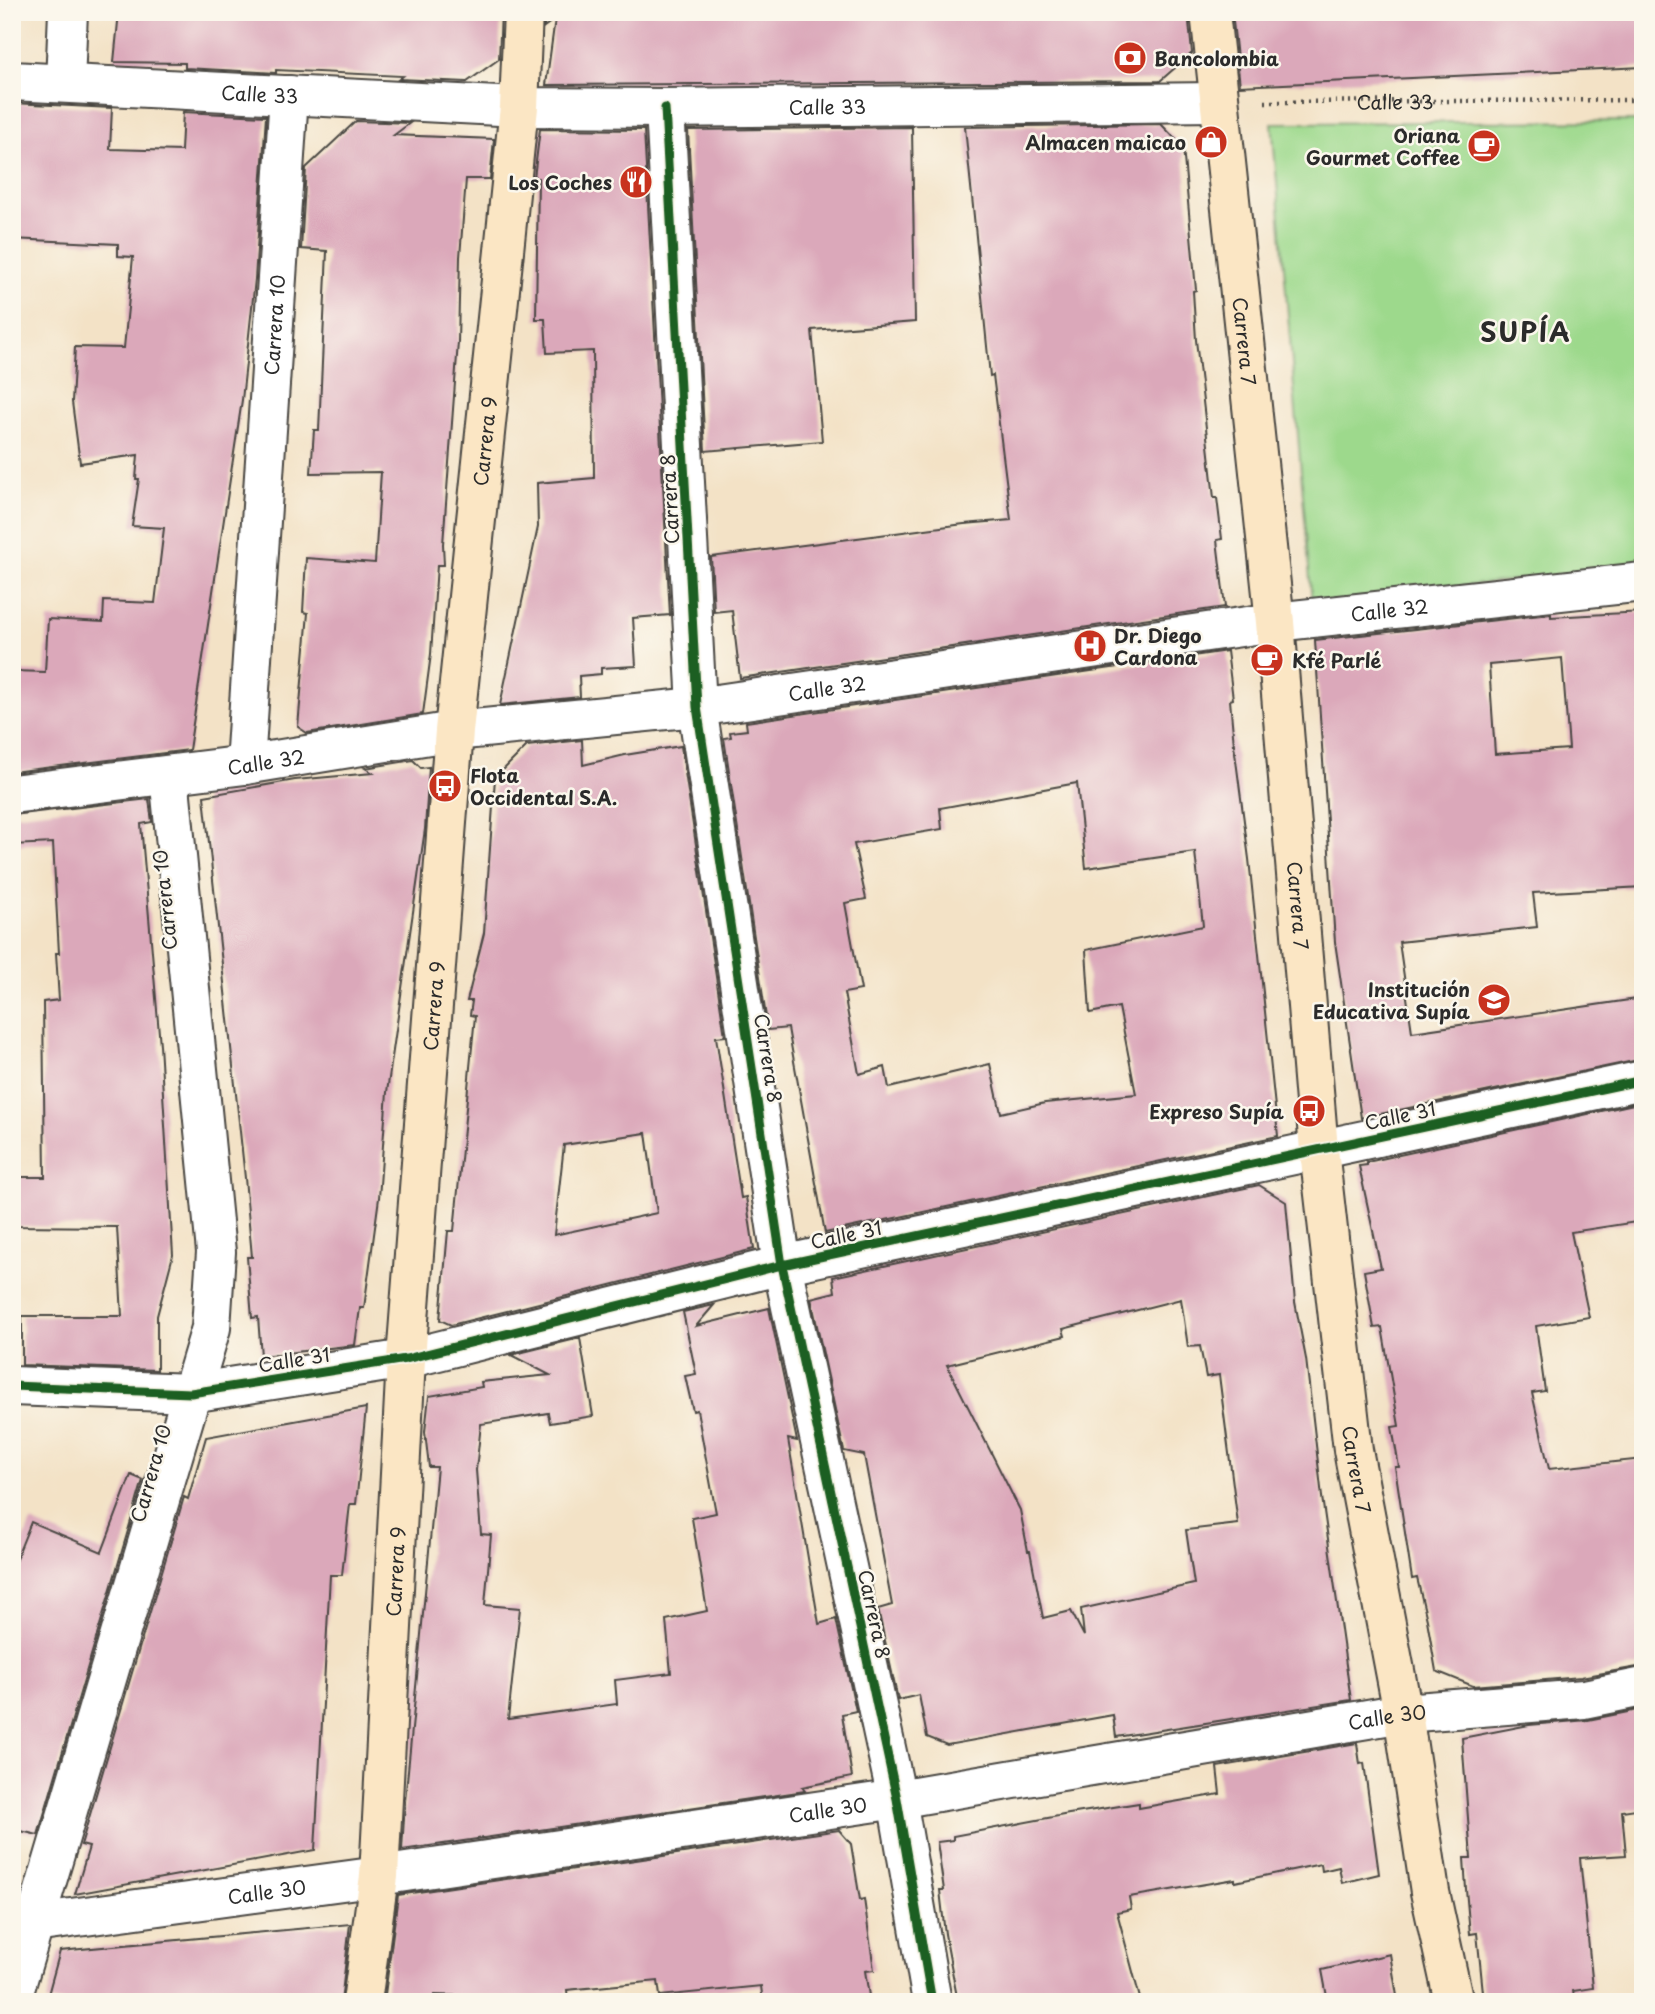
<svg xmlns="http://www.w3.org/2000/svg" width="1655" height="2014" viewBox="0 0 1655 2014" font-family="'Playpen Sans',sans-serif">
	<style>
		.green { fill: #9dd98c; stroke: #64825c; stroke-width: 2 }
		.building { fill: #dba8ba; fill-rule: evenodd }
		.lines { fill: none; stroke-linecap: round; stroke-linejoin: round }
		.minor-casing { stroke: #494642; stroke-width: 42 }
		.secondary-casing { stroke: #494642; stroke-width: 42 }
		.path { stroke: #494642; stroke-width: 4.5; stroke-dasharray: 2 5; stroke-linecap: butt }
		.minor { stroke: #fff; stroke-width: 38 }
		.secondary { stroke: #fbe6c4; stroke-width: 38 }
		.cycleway-casing { stroke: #fbf7ec; stroke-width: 13 }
		.cycleway { stroke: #1b5e20; stroke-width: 9 }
		.labels { text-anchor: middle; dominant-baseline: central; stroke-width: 5; stroke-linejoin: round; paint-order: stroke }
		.poi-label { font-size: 19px; font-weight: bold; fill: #2b2b2b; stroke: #fbf7ec; text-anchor: end }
		.street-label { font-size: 19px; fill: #2b2b2b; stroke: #fbf7ec }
		.district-label { font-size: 26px; font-weight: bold; letter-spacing: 2px; fill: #2b2b2b; stroke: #fbf7ec }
	</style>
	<rect width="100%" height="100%" fill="#fbf7ec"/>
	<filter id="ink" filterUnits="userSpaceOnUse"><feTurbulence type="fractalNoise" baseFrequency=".0143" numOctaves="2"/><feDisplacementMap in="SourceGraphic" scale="14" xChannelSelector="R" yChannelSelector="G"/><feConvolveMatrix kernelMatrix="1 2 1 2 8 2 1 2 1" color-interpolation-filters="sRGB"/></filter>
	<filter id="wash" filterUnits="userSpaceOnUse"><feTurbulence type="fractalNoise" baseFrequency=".00686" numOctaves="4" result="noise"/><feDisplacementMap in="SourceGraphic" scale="28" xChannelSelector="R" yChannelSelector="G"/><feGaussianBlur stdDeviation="1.57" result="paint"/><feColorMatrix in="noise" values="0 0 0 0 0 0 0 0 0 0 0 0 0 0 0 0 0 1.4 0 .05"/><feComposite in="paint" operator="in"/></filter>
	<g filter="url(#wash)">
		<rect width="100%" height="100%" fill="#f3e2c6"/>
		<polygon class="green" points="1643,121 1643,565 1312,604 1272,123"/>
		<g id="blocks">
			<g class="building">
				<polygon points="119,12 501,12 499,59 467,82 399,79 403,76 276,70 276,73 185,68 185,63 114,62"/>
				<polygon points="545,12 1188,12 1192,53 1160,81 546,85 555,19 544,27"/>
				<polygon points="1232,12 1643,12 1643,67 1240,86"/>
				<polygon points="12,103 112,108 110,149 181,151 183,112 266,116 255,279 242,400 189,750 12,772 12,671 45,672 48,619 103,622 104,601 155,603 164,528 132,526 139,479 136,479 138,455 80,463 72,402 75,347 124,348 133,257 118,256 118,244 12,239"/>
				<polygon points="356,121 410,123 394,135 494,139 490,179 466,179 460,257 458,342 443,544 444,565 437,565 431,654 423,714 307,733 298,727 308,613 303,612 306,558 375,563 381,472 311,473 314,430 319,430 327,251 301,249 306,168"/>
				<polygon points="1161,124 1183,147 1196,290 1193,291 1196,340 1214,498 1217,498 1222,539 1217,540 1225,607 740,678 732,610 714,612 711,557 964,524 1011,520 993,375 990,376 965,127"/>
				<polygon points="912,127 915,322 812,330 822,441 705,451 688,130"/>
				<polygon points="540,129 644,130 670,615 633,618 636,666 601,668 601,674 579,676 580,697 500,705 538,527 537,483 594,478 593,351 547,353 545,319 536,319 538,178 534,178"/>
				<path d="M1643 612V887L1533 893 1537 927 1399 942 1412 1032 1643 998V1059L1361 1118 1335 942 1315 640 1551 614V617ZM1562 658 1569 749 1495 754 1489 665Z"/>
				<path d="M1227 651 1233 699 1230 700 1234 745 1249 859 1278 1136 825 1233 788 1028 768 1030 724 738 731 737 730 732 747 730 746 722ZM1077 783 1086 868 1195 852 1203 926 1086 950 1090 1013 1119 1007 1136 1094 1045 1103 1001 1113 990 1064 889 1088 885 1067 859 1074 844 993 861 990 845 903 866 899 854 844 942 829 940 808Z"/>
				<path d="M582 740 583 765 625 755 681 746 725 1036 716 1037 741 1198 746 1197 754 1249 451 1325 440 1320 448 1231H454L475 1016 470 1015 472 1001H467L484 933 495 778 527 746ZM646 1133 657 1213 554 1235 564 1145Z"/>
				<polygon points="413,760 421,768 429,767 425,829 387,1092 379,1198 364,1308 360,1308 355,1345 261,1356 258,1317 252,1318 247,1257 252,1257 245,1178 204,796 295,780 373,773 365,768"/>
				<polygon points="149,799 152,822 141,824 160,1045 173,1255 157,1316 157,1370 22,1365 22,1316 122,1316 117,1227 12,1226 12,1177 45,1177 43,1002 59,1000 56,953 59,953 53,843 12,845 12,815"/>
				<polygon points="1643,1102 1643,1221 1571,1232 1589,1317 1536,1326 1545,1391 1532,1393 1549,1469 1643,1459 1643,1666 1581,1677 1473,1686 1436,1671 1427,1620 1417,1578 1412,1579 1395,1467 1399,1467 1392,1427 1399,1426 1382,1327 1374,1328 1364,1271 1381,1268 1359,1166 1367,1165 1367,1162"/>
				<path d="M1259 1185 1286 1202 1295 1302 1306 1359 1322 1497 1351 1700 1116 1737 1113 1715 947 1745 927 1737 919 1695 898 1700 878 1609 892 1605 864 1455 844 1451 811 1298 835 1292 833 1277ZM1181 1299 1188 1347 1200 1346 1206 1377 1219 1375 1238 1524 1186 1530 1194 1584 1081 1609 1084 1636 1071 1611 1043 1618 1030 1551H1028L1020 1510 947 1365 1065 1336 1063 1329Z"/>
				<polygon points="714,1305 696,1326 769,1308 797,1441 788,1439 819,1624 836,1619 856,1711 842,1714 852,1777 802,1787 805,1791 402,1850 405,1802 437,1467 429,1467 425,1432 429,1396 482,1387 481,1382 550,1375 511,1355 580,1338 593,1416 550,1423 548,1413 481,1424 476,1470 481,1534 491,1535 485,1605 520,1608 508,1719 617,1704 615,1680 671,1673 666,1620 707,1611 692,1518 716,1513 697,1410 693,1411 685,1376 696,1374 683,1312"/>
				<polygon points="366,1408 356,1504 350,1504 342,1575 330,1575 315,1850 75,1894 89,1847 81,1845 184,1497 188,1499 206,1437"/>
				<polygon points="131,1475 143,1480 38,1835 12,1829 12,1569 31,1522 102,1552"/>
				<polygon points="1643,1709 1643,1808 1622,1811 1626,1855 1580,1858 1593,1988 1573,1991 1575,2002 1484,2002 1477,1933 1470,1934 1466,1889 1464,1858 1471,1858 1462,1738 1529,1725 1588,1720"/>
				<polygon points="1357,1743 1360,1764 1364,1763 1379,1874 1342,1883 1339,1867 1322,1871 1321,1864 1235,1882 1235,1879 1129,1897 1131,1909 1117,1912 1141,2002 958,2002 945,1934 940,1890 944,1890 937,1842 953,1840 953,1836 1069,1814 1139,1803 1139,1808 1220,1794 1217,1767"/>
				<polygon points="839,1830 851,1844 860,1900 864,1899 874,1970 865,1971 870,2002 763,2002 761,1986 660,1996 658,1981 567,1990 568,2002 501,2002 501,1997 434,1995 434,2002 384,2002 398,1895"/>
				<polygon points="350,1924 341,2002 46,2002 60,1951"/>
				<polygon points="1390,1954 1398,2002 1328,2002 1322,1970"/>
			</g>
		</g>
	</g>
	<g filter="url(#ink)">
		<use href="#blocks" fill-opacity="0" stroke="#494642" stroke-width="2"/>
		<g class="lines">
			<defs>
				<g id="minor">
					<path id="s2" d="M12 81 519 107 665 108 1218 102"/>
					<polyline points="65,83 68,12"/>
					<polyline points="665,108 697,707 782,1265 897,1799 932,2002"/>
					<path id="s3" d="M245 765 289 95"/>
					<path id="s4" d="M12 794 245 765 454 731 697 707 1275 622 1643 582"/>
					<polyline points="12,1386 191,1393 406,1359 782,1265 1643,1080"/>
					<path id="s5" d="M12 1926 379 1876 897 1799 1403 1713 1584 1699 1643 1687"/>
					<polyline points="12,1999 211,1328 216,1252 169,775"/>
				</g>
				<g id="secondary">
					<path id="s6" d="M1210 12 1275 622 1319 1150 1353 1450 1403 1713 1430 1892 1454 2002"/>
					<path id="s7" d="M362 2002 379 1876 406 1359 454 731 519 107 523 12"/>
				</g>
			</defs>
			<use href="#minor" class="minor-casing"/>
			<use href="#secondary" class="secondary-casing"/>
			<path class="path" id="s1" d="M1265 102 1643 100"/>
			<use href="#minor" class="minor"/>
			<use href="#secondary" class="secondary"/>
			<defs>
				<g id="cycleway">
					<polyline points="665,108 697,707 782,1265 897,1799 932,2002"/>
					<polyline points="12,1386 191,1393 406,1359 782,1265 1643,1080"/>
				</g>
			</defs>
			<use href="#cycleway" class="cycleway-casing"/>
			<use href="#cycleway" class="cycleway"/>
		</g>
	</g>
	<defs>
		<symbol id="bank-disc" viewBox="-11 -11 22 22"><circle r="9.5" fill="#c8321e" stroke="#fbf7ec"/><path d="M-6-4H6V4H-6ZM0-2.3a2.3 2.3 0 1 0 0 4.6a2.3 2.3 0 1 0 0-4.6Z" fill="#fff"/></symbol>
		<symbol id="shop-disc" viewBox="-11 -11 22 22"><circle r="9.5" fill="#c8321e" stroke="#fbf7ec"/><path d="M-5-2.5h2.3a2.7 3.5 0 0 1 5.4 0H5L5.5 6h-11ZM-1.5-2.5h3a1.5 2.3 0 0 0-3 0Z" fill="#fff"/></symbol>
		<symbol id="cafe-disc" viewBox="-11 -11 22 22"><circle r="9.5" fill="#c8321e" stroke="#fbf7ec"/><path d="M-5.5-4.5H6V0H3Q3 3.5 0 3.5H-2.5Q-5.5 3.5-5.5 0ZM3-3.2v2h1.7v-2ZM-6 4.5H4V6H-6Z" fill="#fff"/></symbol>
		<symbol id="restaurant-disc" viewBox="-11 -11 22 22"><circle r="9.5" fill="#c8321e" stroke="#fbf7ec"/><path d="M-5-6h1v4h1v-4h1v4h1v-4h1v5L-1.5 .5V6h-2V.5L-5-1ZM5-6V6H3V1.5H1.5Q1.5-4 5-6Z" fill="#fff"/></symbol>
		<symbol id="hospital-disc" viewBox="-11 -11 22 22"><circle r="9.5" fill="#c8321e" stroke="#fbf7ec"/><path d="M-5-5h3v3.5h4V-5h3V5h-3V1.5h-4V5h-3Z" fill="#fff"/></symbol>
		<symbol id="bus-disc" viewBox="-11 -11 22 22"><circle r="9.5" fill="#c8321e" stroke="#fbf7ec"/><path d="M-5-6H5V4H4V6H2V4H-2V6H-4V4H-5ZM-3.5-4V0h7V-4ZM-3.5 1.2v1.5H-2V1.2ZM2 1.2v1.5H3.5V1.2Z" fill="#fff"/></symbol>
		<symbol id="school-disc" viewBox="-11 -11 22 22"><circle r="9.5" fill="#c8321e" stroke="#fbf7ec"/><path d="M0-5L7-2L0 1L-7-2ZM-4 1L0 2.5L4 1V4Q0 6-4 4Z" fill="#fff"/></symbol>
	</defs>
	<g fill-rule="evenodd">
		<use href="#bank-disc" x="1111" y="39" width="38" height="38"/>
		<use href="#shop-disc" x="1192" y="123" width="38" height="38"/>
		<use href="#cafe-disc" x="1465" y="127" width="38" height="38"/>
		<use href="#restaurant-disc" x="617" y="163" width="38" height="38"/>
		<use href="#hospital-disc" x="1071" y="627" width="38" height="38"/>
		<use href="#cafe-disc" x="1248" y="641" width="38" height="38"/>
		<use href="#bus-disc" x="426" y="767" width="38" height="38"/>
		<use href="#school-disc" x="1475" y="981" width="38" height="38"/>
		<use href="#bus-disc" x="1290" y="1092" width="38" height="38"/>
	</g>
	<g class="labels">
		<g class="poi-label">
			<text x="1154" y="58" text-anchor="start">Bancolombia</text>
			<text x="1460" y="135">Oriana<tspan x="1460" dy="22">Gourmet Coffee</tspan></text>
			<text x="1186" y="142">Almacen maicao</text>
			<text x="612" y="182">Los Coches</text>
			<text x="1114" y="635" text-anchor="start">Dr. Diego<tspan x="1114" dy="22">Cardona</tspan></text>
			<text x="1292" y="660" text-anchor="start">Kfé Parlé</text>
			<text x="470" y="775" text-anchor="start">Flota<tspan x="470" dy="22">Occidental S.A.</tspan></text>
			<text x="1470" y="989">Institución<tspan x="1470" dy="22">Educativa Supía</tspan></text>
			<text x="1284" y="1111">Expreso Supía</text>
		</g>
		<g class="street-label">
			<text stroke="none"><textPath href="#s2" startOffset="248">Calle 33</textPath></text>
			<text stroke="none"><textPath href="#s1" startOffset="130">Calle 33</textPath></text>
			<text stroke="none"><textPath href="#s2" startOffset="816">Calle 33</textPath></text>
			<text stroke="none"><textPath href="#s3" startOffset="441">Carrera 10</textPath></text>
			<text stroke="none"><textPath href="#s6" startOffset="331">Carrera 7</textPath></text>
			<text stroke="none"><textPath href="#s7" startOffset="1566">Carrera 9</textPath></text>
			<text transform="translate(669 499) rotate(-93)">Carrera 8</text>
			<text stroke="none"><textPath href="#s4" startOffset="1390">Calle 32</textPath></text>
			<text stroke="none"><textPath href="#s4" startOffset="822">Calle 32</textPath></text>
			<text stroke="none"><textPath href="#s4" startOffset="256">Calle 32</textPath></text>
			<text transform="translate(164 900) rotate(-96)">Carrera 10</text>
			<text stroke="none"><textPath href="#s6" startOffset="898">Carrera 7</textPath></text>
			<text stroke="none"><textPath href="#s7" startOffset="999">Carrera 9</textPath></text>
			<text transform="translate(769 1058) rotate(81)">Carrera 8</text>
			<text transform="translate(1400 1115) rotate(-12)">Calle 31</text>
			<text transform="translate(846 1234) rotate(-12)">Calle 31</text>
			<text transform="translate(294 1359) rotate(-9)">Calle 31</text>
			<text stroke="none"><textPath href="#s6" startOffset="1465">Carrera 7</textPath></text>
			<text transform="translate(150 1473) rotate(-74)">Carrera 10</text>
			<text stroke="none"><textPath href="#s7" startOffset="432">Carrera 9</textPath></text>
			<text transform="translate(875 1614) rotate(78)">Carrera 8</text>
			<text stroke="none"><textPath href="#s5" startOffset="1391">Calle 30</textPath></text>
			<text stroke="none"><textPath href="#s5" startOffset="824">Calle 30</textPath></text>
			<text stroke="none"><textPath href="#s5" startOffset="257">Calle 30</textPath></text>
		</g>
		<g class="district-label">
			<text x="1526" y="331">SUPÍA</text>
		</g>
	</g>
	<rect width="1655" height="2014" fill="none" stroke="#fbf7ec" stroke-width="42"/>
</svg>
